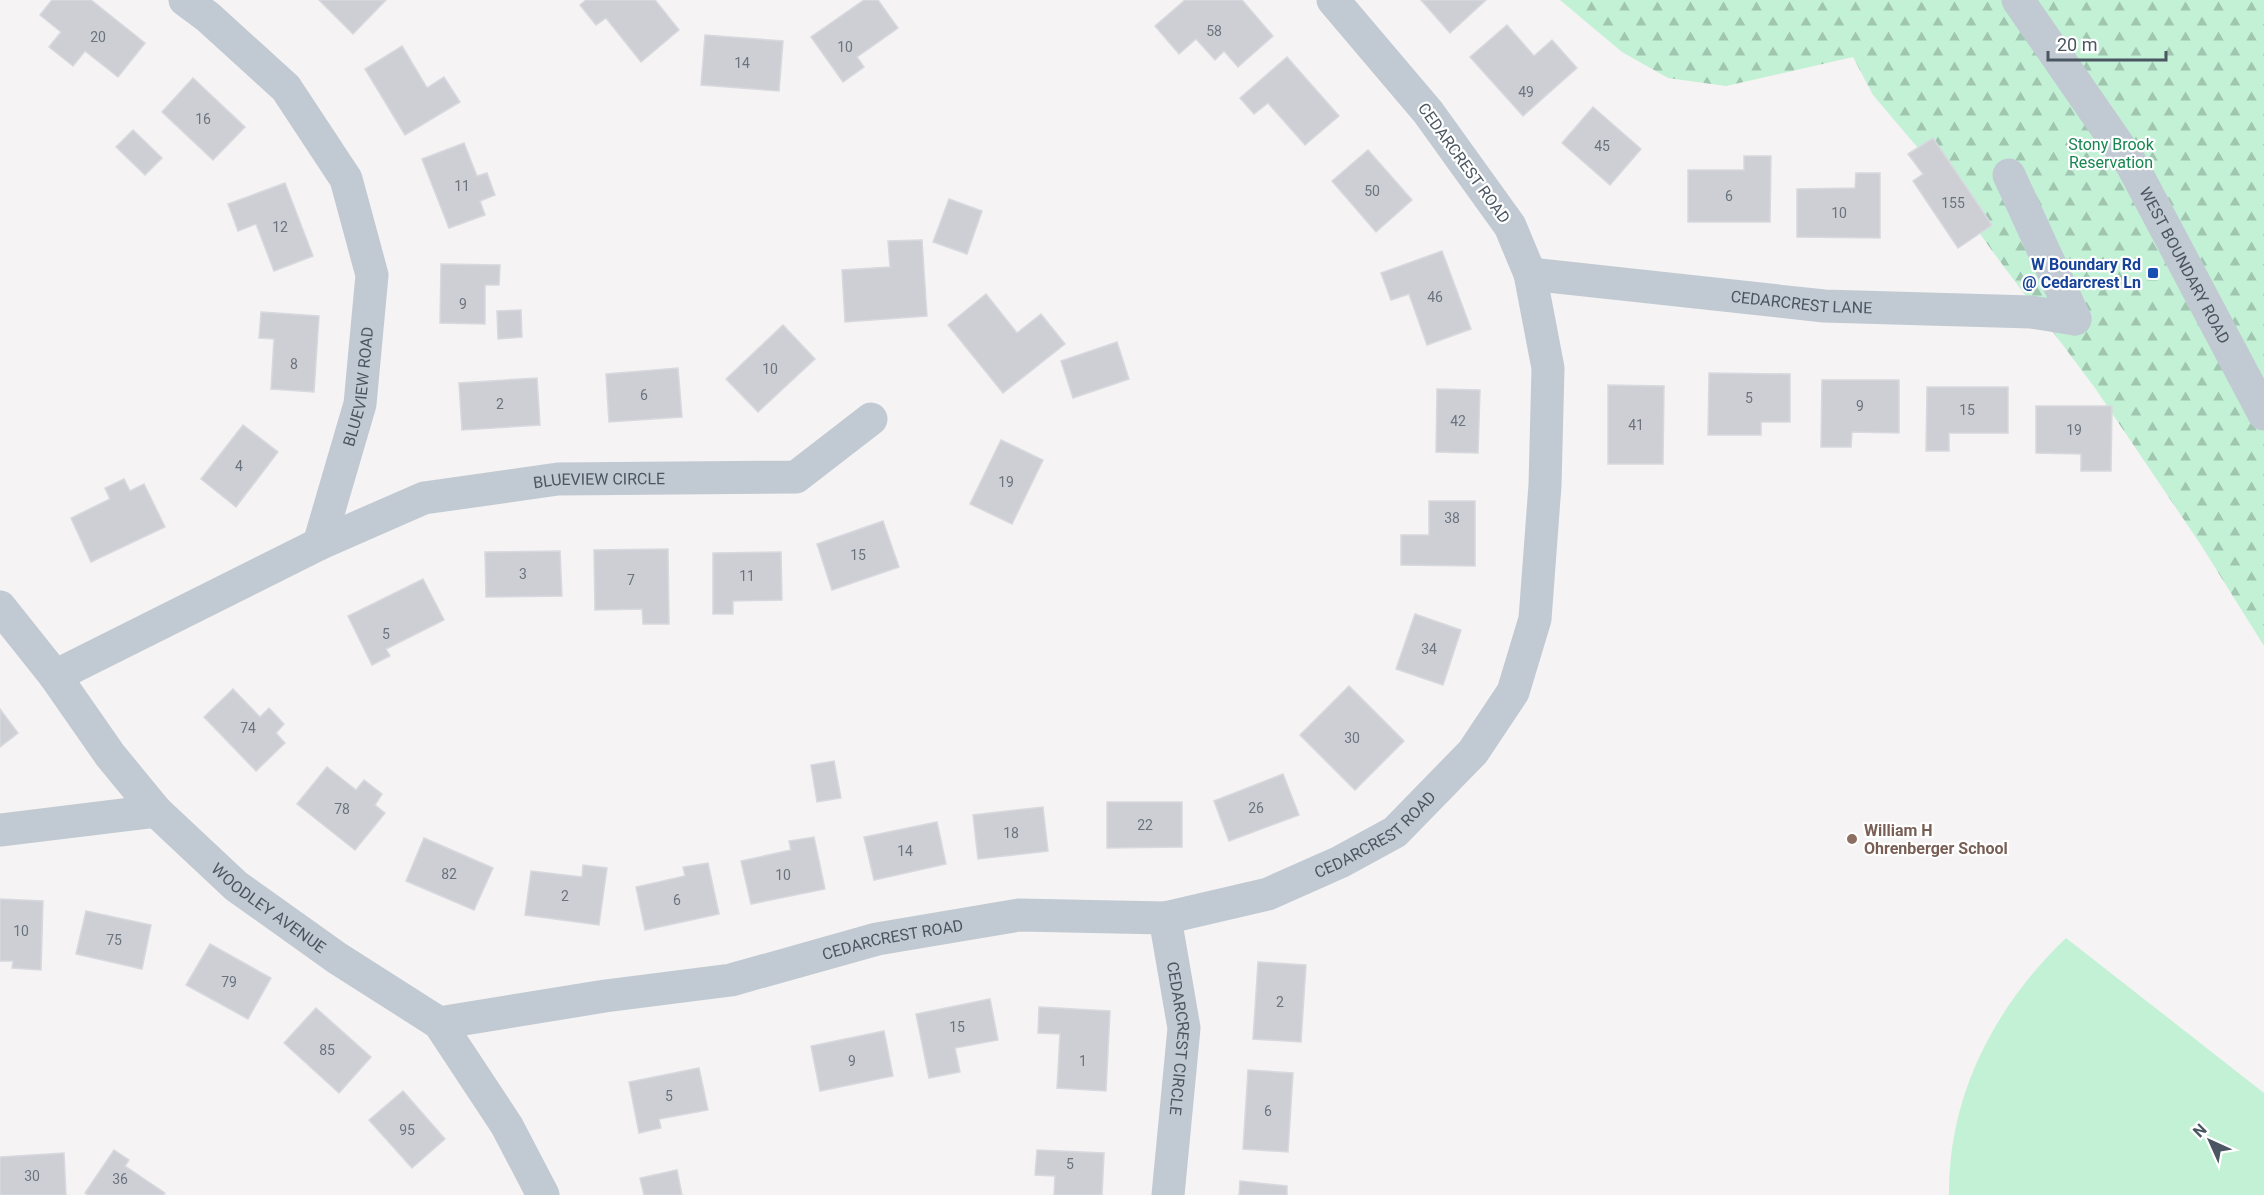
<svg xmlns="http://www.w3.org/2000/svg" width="2264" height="1195" viewBox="0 0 2264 1195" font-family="Roboto,sans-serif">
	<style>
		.green { fill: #c3f1d5 }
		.forest { fill: url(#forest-firs) }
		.building { fill: #cdcfd5; stroke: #d7d9de; stroke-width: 1.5 }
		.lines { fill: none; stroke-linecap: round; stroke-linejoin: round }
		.minor { stroke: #c1cad2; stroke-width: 33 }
		.transit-dot { fill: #1a4fb4; stroke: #fff; stroke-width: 2 }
		.education-dot { fill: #8d6e63; stroke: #fff; stroke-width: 2 }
		.labels { text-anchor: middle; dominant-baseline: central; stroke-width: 4.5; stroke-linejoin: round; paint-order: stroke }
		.number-label { font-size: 14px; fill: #6b747e }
		.park-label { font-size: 16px; fill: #17864f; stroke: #fff }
		.street-label { font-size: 16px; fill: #4a5661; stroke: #fff }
		.transit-label { font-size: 16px; font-weight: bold; fill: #164399; stroke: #fff; text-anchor: end }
		.education-label { font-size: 16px; font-weight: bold; fill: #785e54; stroke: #fff; text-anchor: start }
	</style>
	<defs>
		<pattern id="forest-firs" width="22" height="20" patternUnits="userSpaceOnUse" patternTransform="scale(1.5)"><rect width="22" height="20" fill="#c3f1d5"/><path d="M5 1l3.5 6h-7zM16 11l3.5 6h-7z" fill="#a0c6b0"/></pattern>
	</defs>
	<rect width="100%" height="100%" fill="#f5f3f3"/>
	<path class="green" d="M2066 938 2264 1093V1195H1949C1948 1095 1995 1006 2066 938Z"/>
	<polygon class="forest" points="1560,0 2264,0 2264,646 2201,545 2095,388 1993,252 1923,154 1873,95 1853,57 1726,86 1668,78 1622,52"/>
	<g class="building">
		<polygon points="52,0 91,0 145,43 118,77 85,51 73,66 49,47 61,32 40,15"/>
		<polygon points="319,0 386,0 353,34"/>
		<polygon points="586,0 655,0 679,30 641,62 606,18 596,25 580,5"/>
		<polygon points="864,0 878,0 898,28 857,57 864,67 843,82 811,37"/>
		<polygon points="1185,0 1242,0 1273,36 1238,67 1224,51 1215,60 1196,39 1179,54 1155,26"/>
		<polygon points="1421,0 1486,0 1450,33"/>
		<polygon points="1507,25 1534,56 1552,40 1577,68 1523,116 1470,57"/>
		<polygon points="705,35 783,41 779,91 701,85"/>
		<polygon points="402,46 427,88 444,77 460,102 405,135 365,69"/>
		<polygon points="1287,57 1339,116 1305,145 1268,103 1254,114 1240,98"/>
		<polygon points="193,78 245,127 213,160 162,112"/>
		<polygon points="1593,107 1641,149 1610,185 1562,143"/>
		<polygon points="133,130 162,158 145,175 116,147"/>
		<polygon points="1933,138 1992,225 1958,248 1913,181 1923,174 1908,154"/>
		<polygon points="464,143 477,176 487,173 495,195 480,201 485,215 449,228 422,159"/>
		<polygon points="1368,150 1412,200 1376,232 1332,181"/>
		<polygon points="1744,156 1771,156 1770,222 1688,222 1688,170 1744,170"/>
		<polygon points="1856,173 1880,173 1880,238 1797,237 1797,189 1855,188"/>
		<polygon points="285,183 313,256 274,271 256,224 238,231 228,204"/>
		<polygon points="949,199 982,211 967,254 933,242"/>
		<polygon points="922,240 927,316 845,322 842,270 890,267 888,241"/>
		<polygon points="1442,251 1471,329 1427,345 1409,294 1391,300 1381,273"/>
		<polygon points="441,264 500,265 499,285 485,285 485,324 440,323"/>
		<polygon points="986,294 1017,333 1041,314 1065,344 1003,393 948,325"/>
		<polygon points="521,310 522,337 498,339 497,311"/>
		<polygon points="261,312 319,316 314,392 271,389 274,339 259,338"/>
		<polygon points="783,325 815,359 758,412 726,379"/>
		<polygon points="1117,342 1129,379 1073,398 1061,361"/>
		<polygon points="678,368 682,417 609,422 606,374"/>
		<polygon points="1709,373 1790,374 1790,422 1761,422 1761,435 1708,435"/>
		<polygon points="537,378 540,425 462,430 459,383"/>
		<polygon points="1822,380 1899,380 1899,433 1852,432 1851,447 1821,447"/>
		<polygon points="1608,385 1664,386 1663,464 1608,464"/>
		<polygon points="1927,387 2008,387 2008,433 1949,433 1949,451 1926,451"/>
		<polygon points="1437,389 1480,390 1478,453 1436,452"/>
		<polygon points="2036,406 2112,406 2111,471 2081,471 2081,454 2036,453"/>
		<polygon points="243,425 278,452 236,507 201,479"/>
		<polygon points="1001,440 1043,460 1012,524 970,504"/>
		<polygon points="124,479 130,491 144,484 165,527 91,562 71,518 110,499 105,488"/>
		<polygon points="1429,501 1475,501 1475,566 1401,565 1401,535 1429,535"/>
		<polygon points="883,521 899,567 832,590 817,544"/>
		<polygon points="668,549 669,624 643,624 642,609 595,610 594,550"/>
		<polygon points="560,551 562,596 486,597 485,552"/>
		<polygon points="781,552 782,600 733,601 733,614 713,614 713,553"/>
		<polygon points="423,579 444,620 386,649 390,656 372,665 348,616"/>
		<polygon points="1415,614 1461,630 1443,685 1396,669"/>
		<polygon points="1349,686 1404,741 1355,790 1300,735"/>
		<polygon points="233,689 260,717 269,708 284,724 276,733 285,743 256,771 204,717"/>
		<polygon points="0,709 18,733 0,747"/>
		<polygon points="834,761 841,798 817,802 811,765"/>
		<polygon points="327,767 356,790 364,780 382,794 375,805 385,813 355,850 297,804"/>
		<polygon points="1283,774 1299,815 1229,841 1214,801"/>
		<polygon points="1107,802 1182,802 1182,847 1107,848"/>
		<polygon points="1043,807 1048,851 978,859 973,815"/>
		<polygon points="937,822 946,864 874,880 864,837"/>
		<polygon points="814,837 825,889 751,904 741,861 791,850 789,841"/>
		<polygon points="424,838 493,868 474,910 406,881"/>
		<polygon points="708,863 719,914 645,930 636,887 685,876 683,867"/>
		<polygon points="583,865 607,868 599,925 525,915 531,871 582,877"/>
		<polygon points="0,899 43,901 41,970 12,968 13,961 0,961"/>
		<polygon points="86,911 151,925 142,969 76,954"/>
		<polygon points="210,944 271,978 248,1019 186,985"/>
		<polygon points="1258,962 1306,965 1301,1042 1253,1039"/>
		<polygon points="990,999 998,1040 955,1048 960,1072 929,1078 916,1014"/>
		<polygon points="1039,1007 1110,1011 1106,1091 1057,1088 1060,1034 1038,1033"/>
		<polygon points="316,1008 371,1057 339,1093 284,1043"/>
		<polygon points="884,1031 893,1076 820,1091 811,1046"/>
		<polygon points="699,1068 708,1110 659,1119 661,1128 639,1133 629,1082"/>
		<polygon points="1248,1070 1293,1073 1288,1152 1243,1149"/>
		<polygon points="403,1091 445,1139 412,1168 369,1120"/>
		<polygon points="114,1150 129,1160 125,1166 165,1193 163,1195 88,1195 85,1193"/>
		<polygon points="1037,1150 1104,1153 1102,1195 1054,1195 1055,1176 1035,1175"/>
		<polygon points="64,1153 66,1195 0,1195 0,1157"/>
		<polygon points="677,1170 682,1195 644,1195 640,1178"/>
		<polygon points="1240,1181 1287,1186 1287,1195 1239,1195"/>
	</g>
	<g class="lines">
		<g class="minor">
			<path id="s1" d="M2018 0 2132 165 2264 414"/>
			<polyline points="2009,175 2075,319"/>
			<path id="s2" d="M1530 274 1824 306 2031 312 2075 319"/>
			<path id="s3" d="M319 544 424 498 558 479 796 477 871 419"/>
			<path id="s4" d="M0 607 55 676 110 755 156 811 236 886 337 958 439 1023 507 1126 543 1195"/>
			<path id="s5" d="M55 676 319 544 360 404 372 275 346 179 286 88 208 17 185 0"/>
			<polyline points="0,830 156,811"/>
			<path id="s6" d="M1165 918 1184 1028 1168 1195"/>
			<path id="s7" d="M439 1023 605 996 731 980 877 939 1019 915 1165 918 1268 894 1340 862 1395 832 1473 752 1513 692 1535 619 1545 485 1548 368 1530 274 1510 226 1428 112 1333 0"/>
		</g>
	</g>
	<rect class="transit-dot" x="2147" y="267" width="12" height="12" rx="3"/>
	<circle class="education-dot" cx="1852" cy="839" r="6"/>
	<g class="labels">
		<g class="number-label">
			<text x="1214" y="31">58</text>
			<text x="98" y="37">20</text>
			<text x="845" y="47">10</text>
			<text x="742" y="63">14</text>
			<text x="1526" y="92">49</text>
			<text x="203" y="119">16</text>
			<text x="1602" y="146">45</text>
			<text x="462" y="186">11</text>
			<text x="1372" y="191">50</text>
			<text x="1729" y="196">6</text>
			<text x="1953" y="203">155</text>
			<text x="1839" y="213">10</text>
			<text x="280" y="227">12</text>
			<text x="1435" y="297">46</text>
			<text x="463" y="304">9</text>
			<text x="294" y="364">8</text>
			<text x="770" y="369">10</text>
			<text x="644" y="395">6</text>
			<text x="1749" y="398">5</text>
			<text x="500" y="404">2</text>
			<text x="1860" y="406">9</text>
			<text x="1967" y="410">15</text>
			<text x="1458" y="421">42</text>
			<text x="1636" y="425">41</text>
			<text x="2074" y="430">19</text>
			<text x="239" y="466">4</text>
			<text x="1006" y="482">19</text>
			<text x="1452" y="518">38</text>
			<text x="858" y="555">15</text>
			<text x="523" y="574">3</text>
			<text x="747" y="576">11</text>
			<text x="631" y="580">7</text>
			<text x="386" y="634">5</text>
			<text x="1429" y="649">34</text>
			<text x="248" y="728">74</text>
			<text x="1352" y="738">30</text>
			<text x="1256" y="808">26</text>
			<text x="342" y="809">78</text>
			<text x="1145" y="825">22</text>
			<text x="1011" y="833">18</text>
			<text x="905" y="851">14</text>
			<text x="449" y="874">82</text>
			<text x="783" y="875">10</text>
			<text x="565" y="896">2</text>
			<text x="677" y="900">6</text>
			<text x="21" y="931">10</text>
			<text x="114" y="940">75</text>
			<text x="229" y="982">79</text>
			<text x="1280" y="1002">2</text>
			<text x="957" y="1027">15</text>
			<text x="327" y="1050">85</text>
			<text x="852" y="1061">9</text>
			<text x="1083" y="1061">1</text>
			<text x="669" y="1096">5</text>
			<text x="1268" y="1111">6</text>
			<text x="407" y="1130">95</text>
			<text x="1070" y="1164">5</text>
			<text x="32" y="1176">30</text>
			<text x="120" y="1179">36</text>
		</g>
		<g class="park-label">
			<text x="2111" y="144">Stony Brook<tspan x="2111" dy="18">Reservation</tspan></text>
		</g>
		<g class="street-label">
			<text transform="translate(1464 163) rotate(54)">CEDARCREST ROAD</text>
			<text stroke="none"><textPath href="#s1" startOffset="314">WEST BOUNDARY ROAD</textPath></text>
			<text stroke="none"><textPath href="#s2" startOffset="273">CEDARCREST LANE</textPath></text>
			<text stroke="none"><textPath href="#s5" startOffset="458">BLUEVIEW ROAD</textPath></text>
			<text stroke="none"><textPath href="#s3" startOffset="291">BLUEVIEW CIRCLE</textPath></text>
			<text stroke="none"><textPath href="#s7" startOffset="966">CEDARCREST ROAD</textPath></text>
			<text stroke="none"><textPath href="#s4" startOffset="406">WOODLEY AVENUE</textPath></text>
			<text stroke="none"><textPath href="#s7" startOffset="462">CEDARCREST ROAD</textPath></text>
			<text stroke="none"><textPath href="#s6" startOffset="122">CEDARCREST CIRCLE</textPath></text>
		</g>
		<g class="transit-label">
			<text x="2141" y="264">W Boundary Rd<tspan x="2141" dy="18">@ Cedarcrest Ln</tspan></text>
		</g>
		<g class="education-label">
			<text x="1864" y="830">William H<tspan x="1864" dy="18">Ohrenberger School</tspan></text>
		</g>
	</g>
	<g transform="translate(2210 1141) rotate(315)" stroke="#ffffff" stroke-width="4.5" paint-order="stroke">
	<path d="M0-4.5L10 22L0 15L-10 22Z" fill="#4a5661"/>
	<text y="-9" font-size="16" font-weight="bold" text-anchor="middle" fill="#4a5661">N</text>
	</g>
	<path d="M2048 51v9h118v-9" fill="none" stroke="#4a5661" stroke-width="3"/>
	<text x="2057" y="51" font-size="18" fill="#4a5661" stroke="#ffffff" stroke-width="4.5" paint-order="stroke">20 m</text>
</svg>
